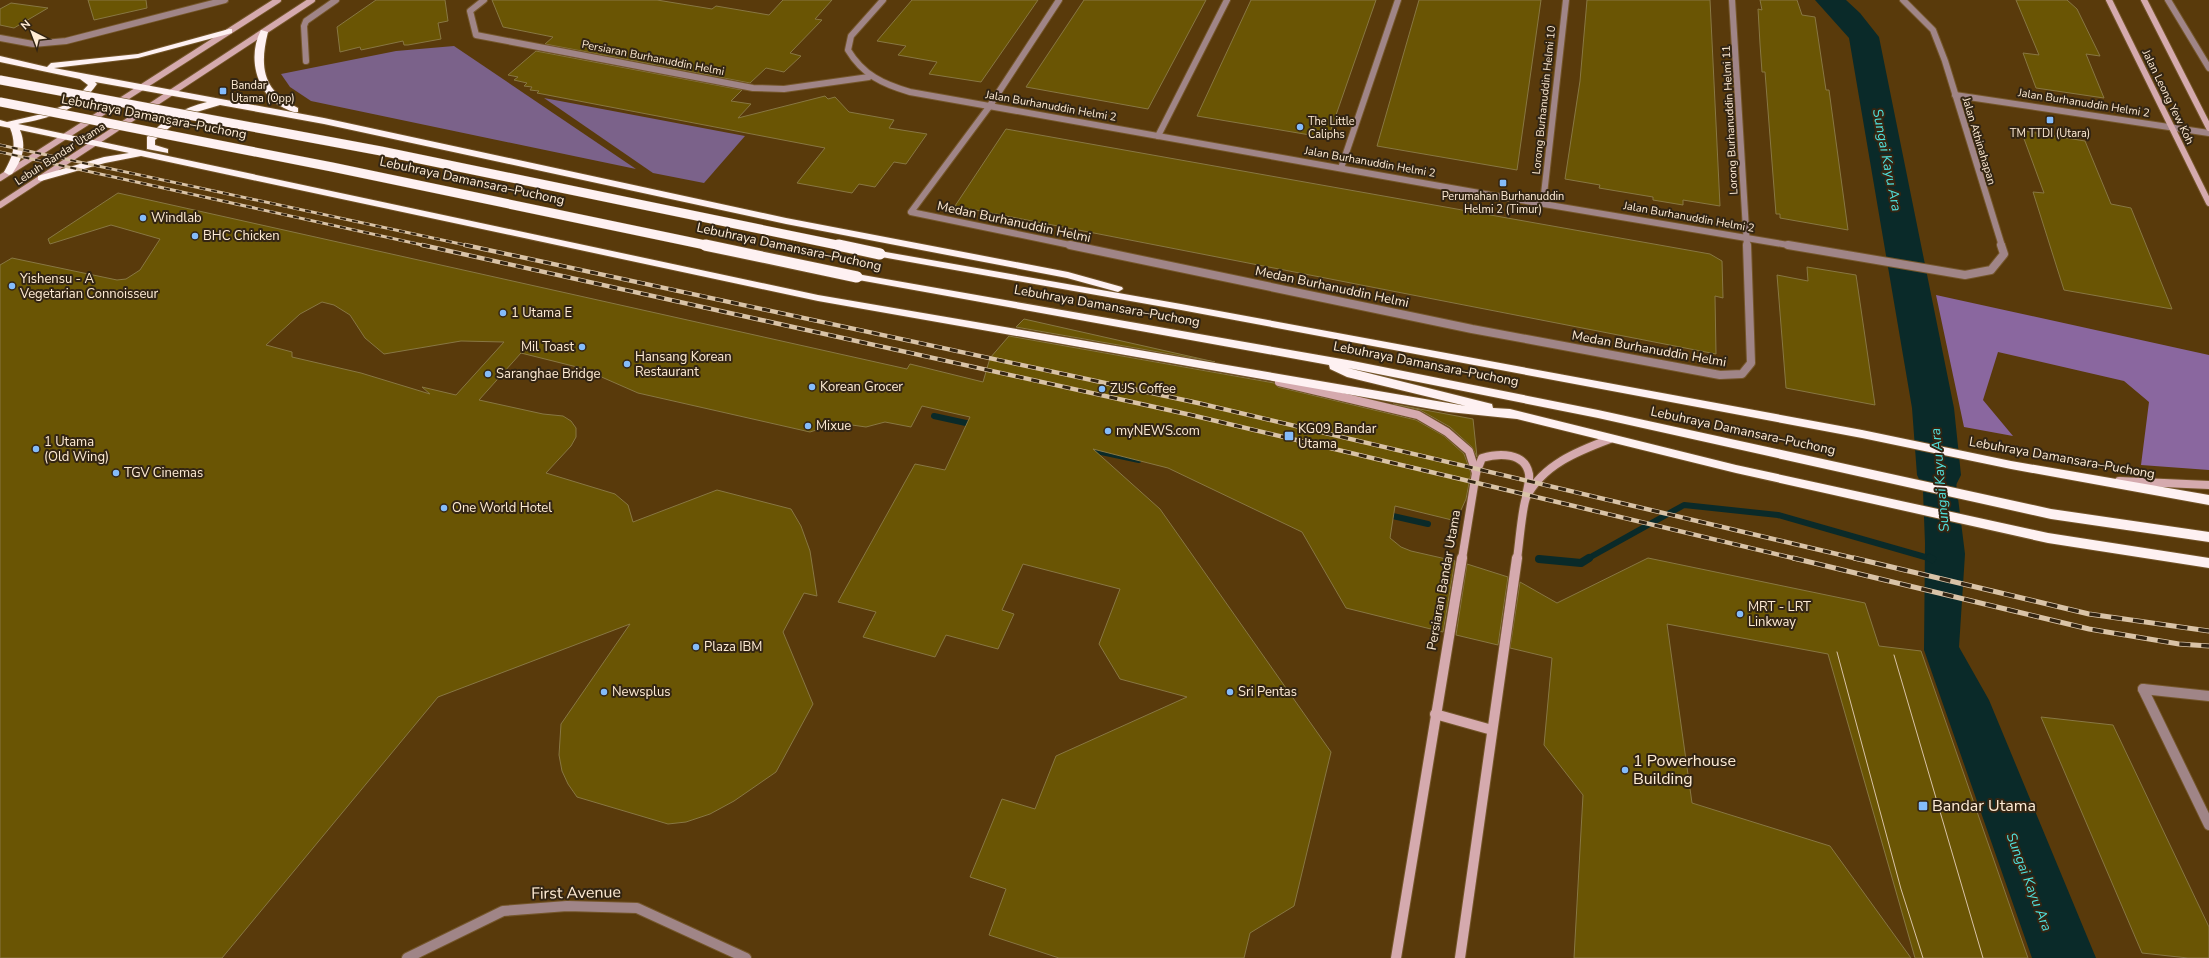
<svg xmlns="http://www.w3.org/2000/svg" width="2209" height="958" viewBox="0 0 2209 958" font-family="'Nunito Sans',sans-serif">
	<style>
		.green { fill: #7b628a }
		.forest { fill: #8a679f }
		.water { fill: #0a2a29 }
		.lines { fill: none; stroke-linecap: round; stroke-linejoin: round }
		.stream-far1 { stroke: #0a2a29; stroke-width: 6 }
		.stream { stroke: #0a2a29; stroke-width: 8 }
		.river { fill: #0a2a29; fill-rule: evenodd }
		.building { fill: #6a5504; stroke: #887743; fill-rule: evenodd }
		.street-far2-casing { stroke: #74562b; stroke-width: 8 }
		.street-far1-casing { stroke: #74562b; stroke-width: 10 }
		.street-casing { stroke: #74562b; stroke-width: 12 }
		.secondary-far2-casing { stroke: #74562b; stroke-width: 8 }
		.secondary-far1-casing { stroke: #74562b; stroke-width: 10 }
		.secondary-casing { stroke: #74562b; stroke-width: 12 }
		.highway-casing { stroke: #74562b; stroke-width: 2 }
		.street-far2 { stroke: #a08587; stroke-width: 6 }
		.street-far1 { stroke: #a08587; stroke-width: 8 }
		.street { stroke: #a08587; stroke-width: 10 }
		.secondary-far2 { stroke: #d5aaae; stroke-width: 6 }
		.secondary-far1 { stroke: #d5aaae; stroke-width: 8 }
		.secondary { stroke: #d5aaae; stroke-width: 10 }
		.highway { fill: #fef1f2; fill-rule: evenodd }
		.tram { stroke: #d9c3a7; stroke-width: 1 }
		.rail-far2-casing { stroke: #d9c3a7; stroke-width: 3 }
		.rail-far1-casing { stroke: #d9c3a7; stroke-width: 4.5 }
		.rail-casing { stroke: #d9c3a7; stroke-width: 5 }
		.rail-far2 { stroke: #332513; stroke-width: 2; stroke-dasharray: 6; stroke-linecap: butt }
		.rail-far1 { stroke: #332513; stroke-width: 3; stroke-dasharray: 8; stroke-linecap: butt }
		.rail { stroke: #332513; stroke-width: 3.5; stroke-dasharray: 11; stroke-linecap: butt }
		.highway-bridge-far1-casing { stroke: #74562b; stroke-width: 10; stroke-linecap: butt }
		.highway-bridge-casing { stroke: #74562b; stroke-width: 13; stroke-linecap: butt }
		.highway-bridge-far1 { stroke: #fef1f2; stroke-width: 9 }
		.highway-bridge { stroke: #fef1f2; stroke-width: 11 }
		.poi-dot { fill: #84bcfb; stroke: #332513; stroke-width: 1.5 }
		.labels { text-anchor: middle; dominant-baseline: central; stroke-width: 4; stroke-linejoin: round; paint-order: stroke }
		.far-street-label { font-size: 11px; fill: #ffecd5; stroke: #332513 }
		.far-poi-label { font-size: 11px; fill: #ffecd5; stroke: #332513; text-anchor: start }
		.street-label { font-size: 13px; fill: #ffecd5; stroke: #332513 }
		.poi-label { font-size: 13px; fill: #ffecd5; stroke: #332513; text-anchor: start }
		.water-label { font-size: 14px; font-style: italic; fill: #51e2de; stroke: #332513 }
		.near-poi-label { font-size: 16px; fill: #ffecd5; stroke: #332513; text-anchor: start }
		.near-street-label { font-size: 16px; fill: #ffecd5; stroke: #332513 }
	</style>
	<rect width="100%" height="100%" fill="#593a0b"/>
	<g class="green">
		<polygon points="454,46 636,169 311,101 290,87 281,74 396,51"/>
		<polygon points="544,98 745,136 704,183 653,173"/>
	</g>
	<polygon class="forest" points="1936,295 2209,355 2209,470 2141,465 2149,402 2124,381 1998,352 1983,400 2013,436 1964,427"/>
	<polygon class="water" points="1920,413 1948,418 1965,554 1959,647 1989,700 2096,958 2032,958 1924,650 1925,543"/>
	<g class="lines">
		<g class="stream-far1">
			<polyline points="934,416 975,425"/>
			<polyline points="1087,449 1139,460"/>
			<polyline points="1384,514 1428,524"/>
			<polyline points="1539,559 1543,559"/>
			<polyline points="1587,559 1684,505 1778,515 1932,559"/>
		</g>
		<g class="stream">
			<polyline points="1930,558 1932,559"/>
			<polyline points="1539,559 1581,563 1589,558"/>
		</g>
		<polygon class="river" points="1815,0 1846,0 1860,13 1879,37 1954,408 1961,475 1955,487 1939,492 1923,487 1917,475 1912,408 1849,38"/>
	</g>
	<g class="building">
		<polygon points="88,0 146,0 147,8 94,20"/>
		<polygon points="376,0 445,0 448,21 438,23 441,39 408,45 404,45 403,41 361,50 360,47 340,52 337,27"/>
		<polygon points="492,0 657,0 712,9 716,6 769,15 783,0 832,0 815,19 822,20 790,53 801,56 784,72 766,68 750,83 545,44 553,37 503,27"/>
		<polygon points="912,0 1038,0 981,82 929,74 937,62 898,55 906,46 877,41"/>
		<polygon points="1084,0 1206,0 1148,109 1026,87"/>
		<polygon points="1251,0 1376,0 1328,138 1197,116"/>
		<polygon points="1419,0 1541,0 1517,170 1377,146"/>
		<polygon points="1587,0 1710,0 1720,206 1683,200 1683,205 1653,200 1653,197 1599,188 1600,185 1565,179 1580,81"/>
		<polygon points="1760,0 1797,0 1802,15 1815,17 1826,90 1829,90 1848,230 1780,218 1780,214 1776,214 1765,72 1762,72 1760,44 1758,9 1762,10"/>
		<polygon points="2016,0 2067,0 2077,9 2100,56 2086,54 2104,98 2036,88 2023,53 2039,55"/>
		<polygon points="11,3 48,8 14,28 0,25 0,9"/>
		<polygon points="536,51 742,90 731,101 751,104 738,118 825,96 828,99 835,97 849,112 894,120 889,128 927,134 906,164 894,162 875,187 859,184 852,193 797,183 825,148 537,93 539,91 530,90 532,87 524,86 527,83 514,80 518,77 508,75"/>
		<polygon points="1006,129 1710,254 1722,261 1723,298 1715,296 1716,354 955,206"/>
		<polygon points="2024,131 2085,141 2111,204 2131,208 2172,309 2064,290 2033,192 2044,193 2023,136 2026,137"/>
		<path d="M118 193 907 369 910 364 983 382 990 358 1009 336 1274 383 1278 387 1416 420 1444 436 1464 454 1471 473 1466 499 1456 521 1395 506 1390 538 1401 547 1411 551 1455 561 1443 632 1346 608 1302 532 1168 468 1093 449 1160 509 1331 752 1294 906 1250 933 1244 958H1059L989 935 1006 889 970 877 1002 799 1035 809 1056 756 1187 697 1120 679 1099 644 1120 589 1023 564 1002 610 1014 614 998 649 946 635 935 657 863 637 876 612 838 602 915 464 945 470 970 417 922 406 911 427 885 422 866 427 838 423 810 432 638 393 581 368 521 353 479 400 543 414 563 416 571 421 576 428V437L571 446 546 473 615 494 628 505 633 522 717 490 791 509 801 526 810 551 817 596 804 593 783 632 813 704 776 772 734 801 710 814 686 822 668 824 577 797 568 784 562 771 559 755 561 724 630 624 438 697 222 958H0V265L12 258 117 280 126 279 140 270 160 239 111 225 50 244 48 239ZM322 302 334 305 350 315 365 338 384 354 461 341 504 342 456 395 422 387 430 394 361 373 292 357V352L266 345 300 314Z"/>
		<polygon points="1807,267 1856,275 1875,405 1786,388 1777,275 1808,281"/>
		<polygon points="1024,319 1215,362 1016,327"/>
		<polygon points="1393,404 1473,419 1477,457 1472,447 1450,427 1420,410"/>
		<polygon points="1648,558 1865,603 1879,646 1921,651 2028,958 1915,958 1828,654 1667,624 1692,803 1830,846 1911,958 1574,958 1583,795 1544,745 1552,658 1510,648 1520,582 1557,603"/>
		<polygon points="1467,564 1508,577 1498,645 1456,635"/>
		<polygon points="2041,717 2113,725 2209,927 2209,958 2188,958 2142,953"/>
	</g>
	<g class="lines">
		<defs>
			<g id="street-far2">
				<polyline points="484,0 470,11 476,35 753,88 784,89 869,77"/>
				<path d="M883 0 851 36 848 50C863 75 883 84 910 92L1496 196 1794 246"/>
				<polyline points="1059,0 989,107 911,212 1075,246"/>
				<polyline points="1732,0 1747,246"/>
				<polyline points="1903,0 1933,30 1945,61 2002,246"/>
				<polyline points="2168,0 2209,68"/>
				<polyline points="0,38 33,44 66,41 225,0"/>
				<polyline points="306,61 304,26 306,21 336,0"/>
				<polyline points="1955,95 2209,133"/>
				<polyline points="1158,136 1227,0"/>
				<polyline points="1341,168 1398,0"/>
				<polyline points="1543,203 1566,0"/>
			</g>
			<g id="street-far1">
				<polyline points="1070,245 1472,329 1720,375 1742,374 1751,363 1747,245"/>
				<polyline points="1788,245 1965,275 1991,270 2004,254 2001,245"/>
			</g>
			<g id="street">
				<polyline points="2143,689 2209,825"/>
				<polyline points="2143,689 2209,696"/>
				<polyline points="407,958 503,911 567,906 637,908 746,958"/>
			</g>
			<g id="secondary-far2">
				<polyline points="2109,0 2209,203"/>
				<polyline points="2144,0 2209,128"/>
				<polyline points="0,178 278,0"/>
				<polyline points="0,205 312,0"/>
			</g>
			<g id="secondary-far1">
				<polyline points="1279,382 1418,415 1447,432 1469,451 1476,473 1462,559"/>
				<path d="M1476 473 1482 458C1499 453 1525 452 1529 474 1530 481 1527 489 1526 496"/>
				<polyline points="2119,481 2209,485"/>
				<path d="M1517 559C1519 546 1522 508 1526 498 1542 465 1578 451 1610 439"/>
			</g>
			<g id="secondary">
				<polyline points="1435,714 1492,730"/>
				<polyline points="1396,958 1462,558"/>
				<polyline points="1460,958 1517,558"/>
			</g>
			<g id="highway">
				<path d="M229 29H232V33L138 58 54 68 324 118 786 218 1068 272 1122 287 1123 289 1118 292 1067 278 786 224 324 124 220 105 183 116 155 140V145L168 149V153L147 149V137C165 119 182 108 207 102L95 82 97 84C79 111 49 118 18 124L818 295 1466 406 1347 377 1330 369 1329 365 853 279 852 277 857 274 1353 361 1598 410 2051 509 2209 532V542L2051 519 1598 418 1348 368 1492 404 1493 408 1510 409 1736 465 2048 533 2209 558V568L2048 543 1736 473 1517 419 1449 412 818 301 141 156 105 163 41 181 38 180V176L104 157 129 153 20 130C27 147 22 160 12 174L9 175 4 172C13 156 17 145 10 128L0 126V120L7 122 42 114 65 105 75 99 88 85 80 79 0 62V56L47 67 51 63 138 54Z"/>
				<path d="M261 30 268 32C259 68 263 91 298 108V112C293 113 289 110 284 108 256 94 247 57 261 30Z"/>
				<polygon points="880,251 1181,304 1862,430 2011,461 2209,495 2209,505 2011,469 1862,438 1181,310 876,256 876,252"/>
			</g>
		</defs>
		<use href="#street-far2" class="street-far2-casing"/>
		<use href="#street-far1" class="street-far1-casing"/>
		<use href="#street" class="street-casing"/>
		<use href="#secondary-far2" class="secondary-far2-casing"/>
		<use href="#secondary-far1" class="secondary-far1-casing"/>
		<use href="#secondary" class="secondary-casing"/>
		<use href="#highway" class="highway-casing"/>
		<use href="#street-far2" class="street-far2"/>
		<use href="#street-far1" class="street-far1"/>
		<use href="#street" class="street"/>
		<use href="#secondary-far2" class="secondary-far2"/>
		<use href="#secondary-far1" class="secondary-far1"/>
		<use href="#secondary" class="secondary"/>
		<use href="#highway" class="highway"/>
		<g class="tram">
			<polyline points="1837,652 1901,889 1923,958"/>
			<polyline points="1894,655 1983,958"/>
		</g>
		<defs>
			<g id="rail-far2">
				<polyline points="0,145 470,246"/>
				<polyline points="0,152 427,246"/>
			</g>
			<g id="rail-far1">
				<polyline points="422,245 1191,415 1797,559"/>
				<polyline points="465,245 1198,403 1858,559"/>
			</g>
			<g id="rail">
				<polyline points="1793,558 2089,629 2179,644 2209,646"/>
				<polyline points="1854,558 2089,614 2209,631"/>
			</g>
		</defs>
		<use href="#rail-far2" class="rail-far2-casing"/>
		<use href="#rail-far1" class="rail-far1-casing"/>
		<use href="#rail" class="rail-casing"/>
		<use href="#rail-far2" class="rail-far2"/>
		<use href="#rail-far1" class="rail-far1"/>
		<use href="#rail" class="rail"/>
		<defs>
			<g id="highway-bridge-far1">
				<polyline points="0,80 381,151 842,246"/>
				<polyline points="0,102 332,167 710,246"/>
			</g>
			<g id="highway-bridge">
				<polyline points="705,245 857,277"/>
				<polyline points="838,245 880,254"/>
			</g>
		</defs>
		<use href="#highway-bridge-far1" class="highway-bridge-far1-casing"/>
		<use href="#highway-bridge" class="highway-bridge-casing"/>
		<use href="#highway-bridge-far1" class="highway-bridge-far1"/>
		<use href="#highway-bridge" class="highway-bridge"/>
	</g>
	<g class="poi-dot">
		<rect x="219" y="87" width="8" height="8" rx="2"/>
		<rect x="2046" y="116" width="8" height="8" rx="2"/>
		<circle cx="1300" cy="127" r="4"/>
		<rect x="1499" y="179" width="8" height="8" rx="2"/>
		<circle cx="143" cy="218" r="4"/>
		<circle cx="195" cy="236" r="4"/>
		<circle cx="12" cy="286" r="4"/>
		<circle cx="503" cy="313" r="4"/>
		<circle cx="582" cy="347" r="4"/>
		<circle cx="627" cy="364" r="4"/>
		<circle cx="488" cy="374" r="4"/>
		<circle cx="812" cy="387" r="4"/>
		<circle cx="1102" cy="389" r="4"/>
		<circle cx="808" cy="426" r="4"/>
		<circle cx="1108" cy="431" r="4"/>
		<rect x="1284" y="431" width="10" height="10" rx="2"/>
		<circle cx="36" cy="449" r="4"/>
		<circle cx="116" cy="473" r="4"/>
		<circle cx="444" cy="508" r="4"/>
		<circle cx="1740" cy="614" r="4"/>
		<circle cx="696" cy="647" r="4"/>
		<circle cx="604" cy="692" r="4"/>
		<circle cx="1230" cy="692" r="4"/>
		<circle cx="1625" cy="770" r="4"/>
		<rect x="1918" y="801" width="10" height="10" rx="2"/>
	</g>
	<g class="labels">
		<g class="far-street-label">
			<text transform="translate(653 58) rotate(11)">Persiaran Burhanuddin Helmi</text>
			<text transform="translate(2168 97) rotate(64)">Jalan Leong Yew Koh</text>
			<text transform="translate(1544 100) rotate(-84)">Lorong Burhanuddin Helmi 10</text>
			<text transform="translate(2084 103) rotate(9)">Jalan Burhanuddin Helmi 2</text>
			<text transform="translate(1051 106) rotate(10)">Jalan Burhanuddin Helmi 2</text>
			<text transform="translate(1730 120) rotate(-93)">Lorong Burhanuddin Helmi 11</text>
			<text transform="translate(1979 141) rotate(73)">Jalan Athinahapan</text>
			<text transform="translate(60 154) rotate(-33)">Lebuh Bandar Utama</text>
			<text transform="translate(1370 162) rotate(10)">Jalan Burhanuddin Helmi 2</text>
			<text transform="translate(1689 217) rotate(10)">Jalan Burhanuddin Helmi 2</text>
		</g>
		<g class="far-poi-label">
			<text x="231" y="85">Bandar<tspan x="231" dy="13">Utama (Opp)</tspan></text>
			<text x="1308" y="121">The Little<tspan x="1308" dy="13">Caliphs</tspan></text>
			<text x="2050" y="133" text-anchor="middle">TM TTDI (Utara)</text>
			<text x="1503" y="196" text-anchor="middle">Perumahan Burhanuddin<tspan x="1503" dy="13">Helmi 2 (Timur)</tspan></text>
		</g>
		<g class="street-label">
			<text transform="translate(154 117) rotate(11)">Lebuhraya Damansara–Puchong</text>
			<text transform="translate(472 181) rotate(12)">Lebuhraya Damansara–Puchong</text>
			<text transform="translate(1014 222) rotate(12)">Medan Burhanuddin Helmi</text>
			<text transform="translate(789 247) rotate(12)">Lebuhraya Damansara–Puchong</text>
			<text transform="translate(1332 287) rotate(12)">Medan Burhanuddin Helmi</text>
			<text transform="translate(1107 306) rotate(10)">Lebuhraya Damansara–Puchong</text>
			<text transform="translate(1649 349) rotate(10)">Medan Burhanuddin Helmi</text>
			<text transform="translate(1426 364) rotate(11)">Lebuhraya Damansara–Puchong</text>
			<text transform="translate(1743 431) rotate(12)">Lebuhraya Damansara–Puchong</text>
			<text transform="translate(2062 458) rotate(10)">Lebuhraya Damansara–Puchong</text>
			<text transform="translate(1444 580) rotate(-80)">Persiaran Bandar Utama</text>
		</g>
		<g class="poi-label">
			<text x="151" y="218">Windlab</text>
			<text x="203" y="236">BHC Chicken</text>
			<text x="20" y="279">Yishensu - A<tspan x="20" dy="15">Vegetarian Connoisseur</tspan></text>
			<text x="511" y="313">1 Utama E</text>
			<text x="574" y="347" text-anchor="end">Mil Toast</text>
			<text x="635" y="357">Hansang Korean<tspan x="635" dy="15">Restaurant</tspan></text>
			<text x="496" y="374">Saranghae Bridge</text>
			<text x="820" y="387">Korean Grocer</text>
			<text x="1110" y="389">ZUS Coffee</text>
			<text x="816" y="426">Mixue</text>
			<text x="1298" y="429">KG09 Bandar<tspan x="1298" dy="15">Utama</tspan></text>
			<text x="1116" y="431">myNEWS.com</text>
			<text x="44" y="442">1 Utama<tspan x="44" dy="15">(Old Wing)</tspan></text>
			<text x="124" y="473">TGV Cinemas</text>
			<text x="452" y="508">One World Hotel</text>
			<text x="1748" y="607">MRT - LRT<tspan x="1748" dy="15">Linkway</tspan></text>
			<text x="704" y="647">Plaza IBM</text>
			<text x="612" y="692">Newsplus</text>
			<text x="1238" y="692">Sri Pentas</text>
		</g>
		<g class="water-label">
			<text transform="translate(1887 160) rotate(79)">Sungai Kayu Ara</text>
			<text transform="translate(1940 480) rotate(-95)">Sungai Kayu Ara</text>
			<text transform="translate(2029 882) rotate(69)">Sungai Kayu Ara</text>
		</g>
		<g class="near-poi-label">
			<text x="1633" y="761">1 Powerhouse<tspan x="1633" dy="18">Building</tspan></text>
			<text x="1932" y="806">Bandar Utama</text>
		</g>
		<g class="near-street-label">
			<text transform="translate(576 893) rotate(-1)">First Avenue</text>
		</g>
	</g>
	<g transform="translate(32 32) rotate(318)" stroke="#332513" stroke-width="3" paint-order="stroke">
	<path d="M0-3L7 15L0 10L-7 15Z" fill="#ffecd5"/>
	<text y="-6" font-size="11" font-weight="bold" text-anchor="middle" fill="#ffecd5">N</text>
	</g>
</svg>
